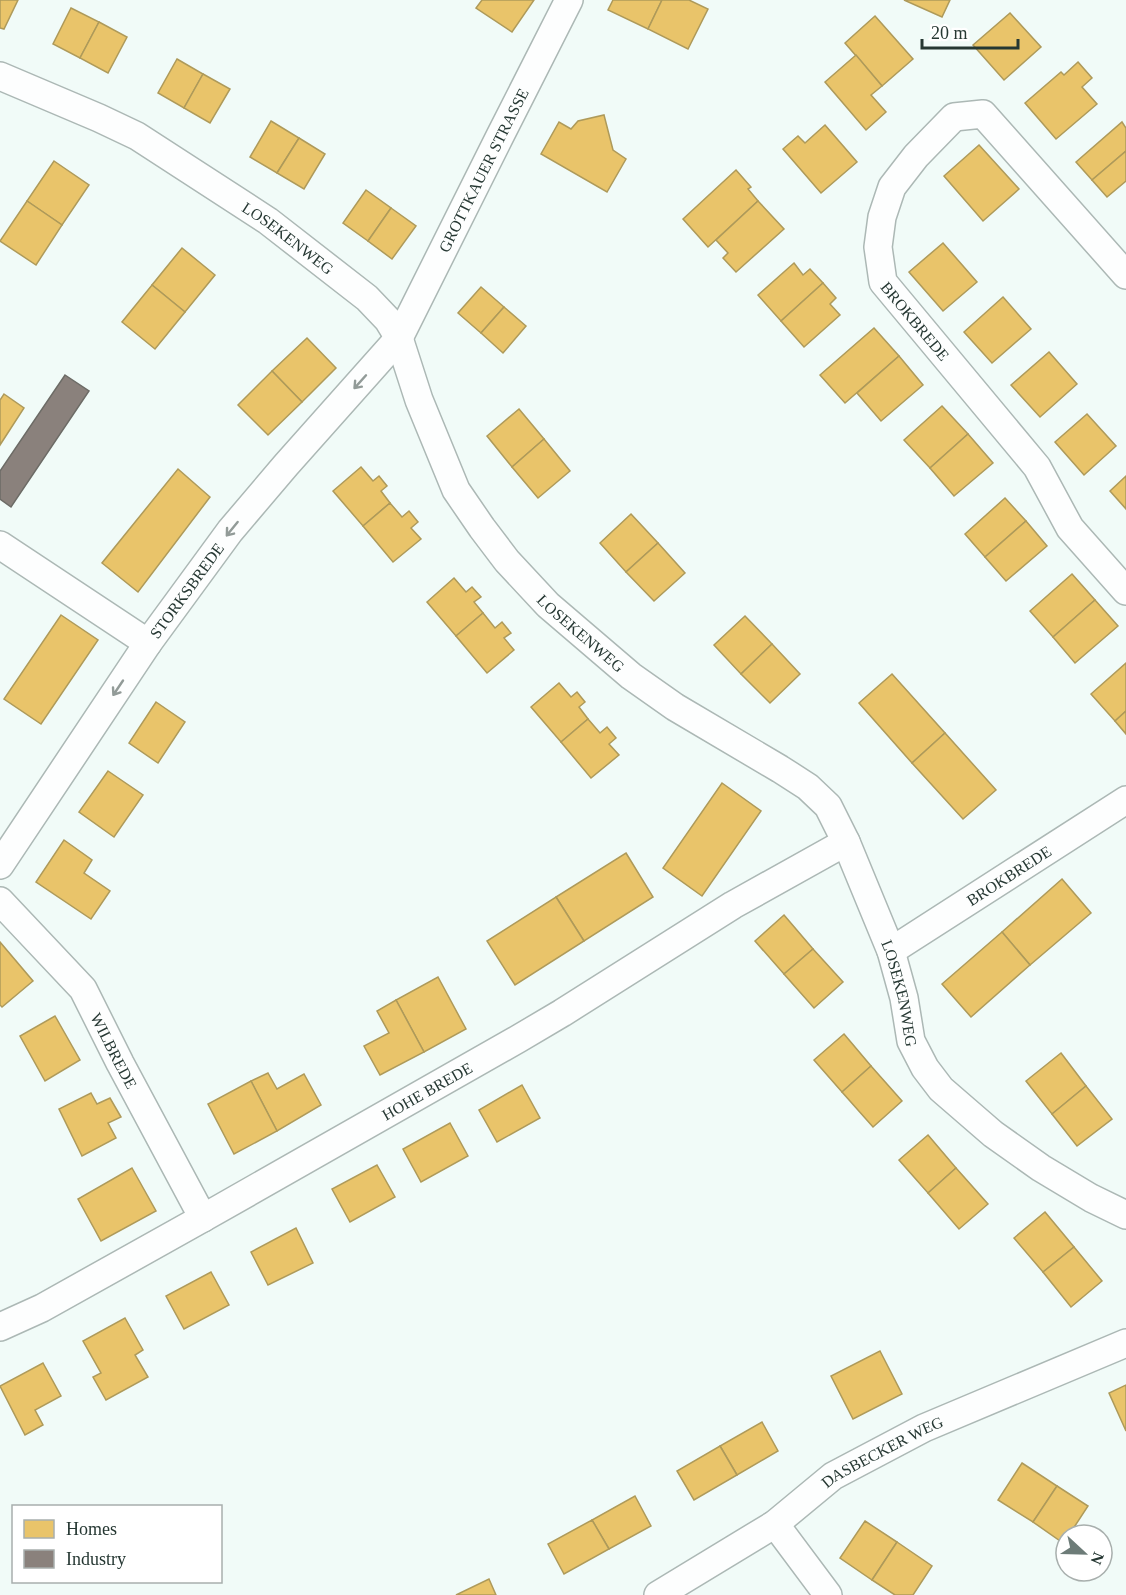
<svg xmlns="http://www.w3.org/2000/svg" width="1126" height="1595" viewBox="0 0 1126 1595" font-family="Georgia,serif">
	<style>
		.homes { fill: #e9c46a; stroke: #ae9a5a; stroke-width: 1.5 }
		.industry { fill: #8a817c; stroke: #6c6b66; stroke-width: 1.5 }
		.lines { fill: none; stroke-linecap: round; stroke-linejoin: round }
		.street-casing { stroke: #acb8b5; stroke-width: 30 }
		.street { stroke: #fdfefe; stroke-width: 27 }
		.oneway { stroke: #929b98 }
		.labels { text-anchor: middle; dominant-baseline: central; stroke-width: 6; stroke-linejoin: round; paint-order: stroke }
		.street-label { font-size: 16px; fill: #263833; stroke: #fff }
	</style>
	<rect width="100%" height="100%" fill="#f1fbf8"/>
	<g class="homes">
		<polygon points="0,0 18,0 4,29 0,28"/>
		<polygon points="482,0 534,0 512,32 476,8"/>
		<polygon points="613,0 662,0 648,29 608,10"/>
		<polygon points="662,0 689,0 708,9 688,49 648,29"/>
		<polygon points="904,0 950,0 942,17"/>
		<polygon points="71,8 99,22 80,58 53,44"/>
		<polygon points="1010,13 1041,47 1004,80 973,45"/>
		<polygon points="875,16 913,59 882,86 845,43"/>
		<polygon points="99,22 127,37 108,73 80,58"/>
		<polygon points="856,55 882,86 871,95 886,112 866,130 825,82"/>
		<polygon points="177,59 203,74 184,108 158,93"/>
		<polygon points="1078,62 1092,78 1082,87 1097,104 1056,139 1025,103 1061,72 1064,75"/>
		<polygon points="203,74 230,89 210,123 184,108"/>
		<polygon points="604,115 613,150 626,159 607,192 541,154 559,122 571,129 578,121"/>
		<polygon points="271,121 299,138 277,173 250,157"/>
		<polygon points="1122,122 1126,128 1126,151 1092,180 1076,162"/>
		<polygon points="825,125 857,162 821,193 783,149 798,136 805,143"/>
		<polygon points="299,138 325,154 304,189 277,173"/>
		<polygon points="979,145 1019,189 983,221 944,176"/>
		<polygon points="1126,151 1126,181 1107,197 1092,180"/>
		<polygon points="54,161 89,185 62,225 27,201"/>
		<polygon points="736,170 751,187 748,189 758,201 708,247 683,219"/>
		<polygon points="366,190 391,208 368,241 343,223"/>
		<polygon points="27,201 62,225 36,265 0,241"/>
		<polygon points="758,201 784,229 736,272 723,258 728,253 716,240"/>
		<polygon points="391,208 416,226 392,259 368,241"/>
		<polygon points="943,243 977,282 943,311 909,272"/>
		<polygon points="182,248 215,275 185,312 152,285"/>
		<polygon points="794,263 803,275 810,269 823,283 781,321 758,295"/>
		<polygon points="823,283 836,298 830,304 840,315 804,347 781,321"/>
		<polygon points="152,285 185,312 155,349 122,322"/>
		<polygon points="481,287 504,307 481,333 458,313"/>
		<polygon points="1003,297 1031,329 992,363 964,332"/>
		<polygon points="504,307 526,326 503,353 481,333"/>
		<polygon points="874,328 899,356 845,403 820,375"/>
		<polygon points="307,338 336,368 302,402 272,371"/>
		<polygon points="1049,352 1077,384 1040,417 1011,385"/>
		<polygon points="899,356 923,385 881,421 857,393"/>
		<polygon points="272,371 302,402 268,435 238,405"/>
		<polygon points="4,394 24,408 0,445 0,400"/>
		<polygon points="942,406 968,434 930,468 904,440"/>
		<polygon points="519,409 544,439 512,467 487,436"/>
		<polygon points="1087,414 1116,446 1084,475 1055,442"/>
		<polygon points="968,434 993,463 954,496 930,468"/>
		<polygon points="544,439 570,471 538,498 512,467"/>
		<polygon points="361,467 373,481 379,476 387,486 381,491 390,503 363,526 333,491"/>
		<polygon points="178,469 210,497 138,592 102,563"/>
		<polygon points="1126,476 1126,509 1110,491"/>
		<polygon points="1005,498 1026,521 985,557 965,534"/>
		<polygon points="390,503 402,517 409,511 418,522 411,528 421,539 393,562 363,526"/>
		<polygon points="631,514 658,543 626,572 600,543"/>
		<polygon points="1026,521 1047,546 1006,581 985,557"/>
		<polygon points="658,543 685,573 654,601 626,572"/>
		<polygon points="1072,574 1095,600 1053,637 1030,611"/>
		<polygon points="454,578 466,592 472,587 481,597 474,602 483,613 456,636 427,602"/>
		<polygon points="1095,600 1118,626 1075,663 1053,637"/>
		<polygon points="483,613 495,628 502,622 511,633 504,638 514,650 487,673 456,636"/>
		<polygon points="61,615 98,640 41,724 4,699"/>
		<polygon points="745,616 772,644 741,674 714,645"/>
		<polygon points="772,644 800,674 770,703 741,674"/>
		<polygon points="1126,663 1126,711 1115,721 1091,694"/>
		<polygon points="892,674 945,733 912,763 859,703"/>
		<polygon points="559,683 571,697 577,692 585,702 579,707 588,719 561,742 531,707"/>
		<polygon points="156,702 185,722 158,763 129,743"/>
		<polygon points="1126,711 1126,734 1115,721"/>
		<polygon points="588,719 600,733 607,727 616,738 609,744 619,755 591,778 561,742"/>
		<polygon points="945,733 996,790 963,819 912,763"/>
		<polygon points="108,771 143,795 114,837 79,812"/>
		<polygon points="722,783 761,811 702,896 663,868"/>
		<polygon points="64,840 92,860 84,873 110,891 91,919 36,882"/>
		<polygon points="626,853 653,897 584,941 556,897"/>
		<polygon points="1062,879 1091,913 1030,965 1002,932"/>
		<polygon points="556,897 584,941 515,985 487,941"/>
		<polygon points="784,915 813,949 784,974 755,941"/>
		<polygon points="1002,932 1030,965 971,1017 942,984"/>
		<polygon points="0,942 33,981 2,1007 0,1005"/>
		<polygon points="813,949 843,982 814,1008 784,974"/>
		<polygon points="438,977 466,1029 424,1052 396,1000"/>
		<polygon points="396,1000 424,1052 380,1075 364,1046 389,1033 377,1011"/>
		<polygon points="55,1016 80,1060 45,1081 20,1036"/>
		<polygon points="844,1034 871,1066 842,1092 814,1060"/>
		<polygon points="1061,1053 1086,1086 1052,1114 1026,1081"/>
		<polygon points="871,1066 902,1101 873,1127 842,1092"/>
		<polygon points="268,1073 277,1089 304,1074 321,1105 277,1131 251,1081"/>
		<polygon points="251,1081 277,1131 234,1154 208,1104"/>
		<polygon points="522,1085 540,1118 497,1142 479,1110"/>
		<polygon points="1086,1086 1112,1119 1077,1146 1052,1114"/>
		<polygon points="91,1093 97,1104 110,1098 121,1117 108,1123 116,1138 82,1156 59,1109"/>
		<polygon points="450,1123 468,1156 421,1182 403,1149"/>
		<polygon points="928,1135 956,1168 928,1193 899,1160"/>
		<polygon points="377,1165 395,1197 350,1222 332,1189"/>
		<polygon points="132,1168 156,1211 101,1241 78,1199"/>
		<polygon points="956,1168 988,1204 959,1229 928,1193"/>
		<polygon points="1045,1212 1074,1247 1043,1272 1014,1238"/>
		<polygon points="296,1228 313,1263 268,1285 251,1252"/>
		<polygon points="1074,1247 1102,1281 1071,1307 1043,1272"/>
		<polygon points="211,1272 229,1305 184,1329 166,1296"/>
		<polygon points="125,1318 143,1350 135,1355 148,1377 106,1400 93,1377 101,1373 83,1341"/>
		<polygon points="880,1351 902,1394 853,1419 831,1376"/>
		<polygon points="43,1363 61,1396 35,1410 43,1425 25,1435 0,1386"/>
		<polygon points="1126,1385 1126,1431 1109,1393"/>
		<polygon points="762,1422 778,1451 737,1475 720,1446"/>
		<polygon points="720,1446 737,1475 694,1500 677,1471"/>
		<polygon points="1022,1463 1057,1486 1033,1522 998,1500"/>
		<polygon points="1057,1486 1088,1506 1069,1535 1066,1535 1066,1539 1063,1543 1033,1522"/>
		<polygon points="635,1496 651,1526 609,1549 592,1520"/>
		<polygon points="592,1520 609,1549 564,1574 548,1544"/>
		<polygon points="865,1521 897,1542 872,1580 840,1558"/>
		<polygon points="897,1542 932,1566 913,1595 895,1595 872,1580"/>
		<polygon points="489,1579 496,1595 456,1595"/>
	</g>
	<polygon class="industry" points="65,375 89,391 11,507 0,499 0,471"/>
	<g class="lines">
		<defs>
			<g id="street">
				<path id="s1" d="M0 76 99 118 137 136 268 221 367 298 388 320 399 338 419 400 456 490 482 528 507 561 548 605 631 676 675 707 780 769 808 787 828 806 846 842 891 951 904 998 911 1041 925 1068 941 1089 993 1134 1041 1168 1091 1198 1126 1215"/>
				<path id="s2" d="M1126 275 983 114 954 117 916 156 892 187 882 217 878 247 883 282 1037 467 1070 528 1126 591"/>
				<polyline points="0,545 148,643"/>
				<path id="s3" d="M0 865 148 643 230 531 286 465 399 338 500 136 569 0"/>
				<path id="s4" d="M0 901 83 989 120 1063 203 1218"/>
				<path id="s5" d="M891 951 1126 800"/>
				<path id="s6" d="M0 1327 42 1308 203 1218 518 1039 562 1013 733 905 846 842"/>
				<polyline points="775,1524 828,1595"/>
				<path id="s7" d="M658 1595 775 1524 833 1476 924 1428 1126 1343"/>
			</g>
		</defs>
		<use href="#street" class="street-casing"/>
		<use href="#street" class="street"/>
	</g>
	<defs><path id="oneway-shaft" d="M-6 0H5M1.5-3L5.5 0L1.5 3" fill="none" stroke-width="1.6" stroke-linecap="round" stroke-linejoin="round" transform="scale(1.5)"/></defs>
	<g class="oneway">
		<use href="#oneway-shaft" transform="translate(360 382) rotate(132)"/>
		<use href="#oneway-shaft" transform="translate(232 529) rotate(129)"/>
		<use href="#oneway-shaft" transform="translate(118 688) rotate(124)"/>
	</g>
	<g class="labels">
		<g class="street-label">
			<text stroke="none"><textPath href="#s3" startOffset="850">GROTTKAUER STRASSE</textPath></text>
			<text stroke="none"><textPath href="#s1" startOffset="332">LOSEKENWEG</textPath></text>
			<text stroke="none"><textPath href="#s2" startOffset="486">BROKBREDE</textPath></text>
			<text stroke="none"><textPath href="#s3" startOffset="332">STORKSBREDE</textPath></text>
			<text stroke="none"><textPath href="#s1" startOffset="836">LOSEKENWEG</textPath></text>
			<text stroke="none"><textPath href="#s5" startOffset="140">BROKBREDE</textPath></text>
			<text stroke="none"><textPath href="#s1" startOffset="1340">LOSEKENWEG</textPath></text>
			<text stroke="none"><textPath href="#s4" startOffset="190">WILBREDE</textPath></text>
			<text stroke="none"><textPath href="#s6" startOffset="488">HOHE BREDE</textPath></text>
			<text stroke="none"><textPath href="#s7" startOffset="267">DASBECKER WEG</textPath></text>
		</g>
	</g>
	<rect x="12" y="1505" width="210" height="78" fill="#ffffff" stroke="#a8afad" stroke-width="1.5"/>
	<rect x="24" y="1520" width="30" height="18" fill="#e9c46a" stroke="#a8afad" stroke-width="1.5"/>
	<text x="66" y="1535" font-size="18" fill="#263833">Homes</text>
	<rect x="24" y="1550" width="30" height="18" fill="#8a817c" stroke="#a8afad" stroke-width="1.5"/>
	<text x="66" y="1565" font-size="18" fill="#263833">Industry</text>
	<g transform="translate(1084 1553) rotate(112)"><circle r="28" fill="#ffffff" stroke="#a8afad" stroke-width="1.5"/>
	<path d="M0-4.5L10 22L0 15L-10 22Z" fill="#6d7c78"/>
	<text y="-9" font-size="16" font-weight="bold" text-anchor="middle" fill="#263833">N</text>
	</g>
	<path d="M922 39v9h96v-9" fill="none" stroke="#263833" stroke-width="3"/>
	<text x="931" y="39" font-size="18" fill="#263833" stroke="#ffffff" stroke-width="4.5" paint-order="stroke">20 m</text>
</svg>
